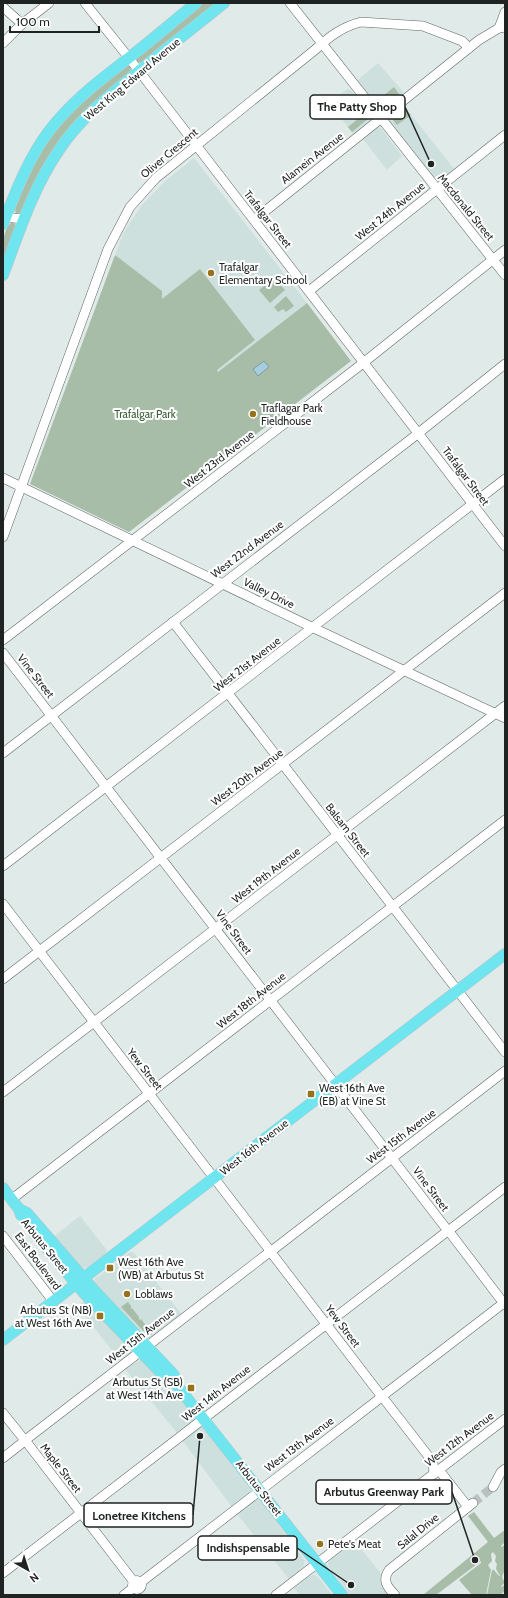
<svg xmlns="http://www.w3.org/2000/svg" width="508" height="1598" viewBox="0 0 508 1598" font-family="Cabin,sans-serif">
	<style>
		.built { fill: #cde0dd }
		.green { fill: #a8bda7 }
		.water { fill: #a5cdde; stroke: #7d9aa6 }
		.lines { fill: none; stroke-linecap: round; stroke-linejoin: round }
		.minor-tunnel { stroke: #b9c2c0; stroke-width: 9; stroke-dasharray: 9 4.5; stroke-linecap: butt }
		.minor-casing { stroke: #5d6664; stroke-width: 10 }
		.major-casing { stroke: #c5c6c6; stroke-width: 12 }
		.minor { stroke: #fff; stroke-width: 9 }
		.major { stroke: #6ee5ef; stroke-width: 11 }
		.poi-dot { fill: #97711b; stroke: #fff; stroke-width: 1.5 }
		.labels { text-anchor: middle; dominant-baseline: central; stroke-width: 4; stroke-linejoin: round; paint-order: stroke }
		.street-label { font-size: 11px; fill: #1f2322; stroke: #fff }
		.poi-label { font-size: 11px; fill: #1f2322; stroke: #fff; text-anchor: start }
		.park-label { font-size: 11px; fill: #396038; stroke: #fff }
		.leader { fill: none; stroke: #1f2322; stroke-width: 1.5 }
		.callout-dot { fill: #1f2322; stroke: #fff; stroke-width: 1.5 }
		.callout { fill: #fff; stroke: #1f2322; stroke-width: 1.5 }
		.callout-label { font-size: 12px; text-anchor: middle; font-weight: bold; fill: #1f2322 }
	</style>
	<rect width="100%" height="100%" fill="#e0eae8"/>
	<g class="built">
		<polygon points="378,63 405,94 383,111 380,109 358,81 360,78"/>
		<polygon points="350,89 372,119 372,120 354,135 329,102 346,90"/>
		<polygon points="404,106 455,170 440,181 436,180 390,123 390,117"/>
		<polygon points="376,127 381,128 402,156 387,170 363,139"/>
		<polygon points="194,158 307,303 218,372 115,255 123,234 141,206 165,181"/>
		<polygon points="80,1216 106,1249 107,1253 88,1267 82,1269 52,1238"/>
		<polygon points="130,1252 134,1253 182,1315 146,1342 94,1284 95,1279"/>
		<polygon points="85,1298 132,1350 130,1355 121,1362 79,1308"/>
		<polygon points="141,1359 144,1360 195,1415 194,1420 178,1434 125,1369"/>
		<polygon points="203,1427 251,1488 249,1493 232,1507 182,1440 199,1428"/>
		<polygon points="257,1499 261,1501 305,1561 303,1567 289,1579 237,1514"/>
		<polygon points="355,1541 381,1574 382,1586 389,1595 350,1595 329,1567 328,1564 330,1560"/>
		<polygon points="314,1575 318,1577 332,1595 300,1595 294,1588 309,1576"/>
	</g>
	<g class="green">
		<polygon points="200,3 220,3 141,63 137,61 137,57"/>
		<polygon points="126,66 130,66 131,71 96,103 21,213 16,213 15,211 17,197 31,165 66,115"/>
		<polygon points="394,87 399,94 383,107 378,100"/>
		<polygon points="406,109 411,115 397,125 393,120"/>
		<polygon points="365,113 369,118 352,132 348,127"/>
		<path d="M13 222 16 226 3 269C3 257 0 228 13 222Z"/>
		<polygon points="115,255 162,291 162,299 200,269 255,340 217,370 218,372 307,303 351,361 129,532 30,484"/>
		<polygon points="274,278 285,290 270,303 259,290"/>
		<polygon points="286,296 294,306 286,312 283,309 278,312 274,307"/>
		<polygon points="128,1302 131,1306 131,1309 132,1308 139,1317 139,1320 141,1319 147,1327 147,1330 149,1329 152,1334 148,1336 121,1307"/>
		<polygon points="474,1512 494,1538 505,1530 505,1542 501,1546 502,1547 505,1544 505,1569 502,1577 505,1583 501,1586 502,1587 505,1584 505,1591 500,1595 487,1595 492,1570 494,1570 499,1576 500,1576 496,1569 497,1564 495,1561 496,1556 493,1552 491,1554 492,1561 488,1565 491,1570 486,1595 472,1595 459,1580 481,1563 481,1561 436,1595 423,1595 488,1542 468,1516"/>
	</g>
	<polygon class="water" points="264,361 269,367 258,376 253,369"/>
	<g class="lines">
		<polyline class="minor-tunnel" points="473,1503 493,1487"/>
		<defs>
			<g id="minor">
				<polyline points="85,3 129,58 505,546"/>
				<polyline points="290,3 505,275"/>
				<polyline points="3,7 22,24"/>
				<polyline points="499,28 505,12"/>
				<polyline points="3,43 22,24 49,3"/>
				<polyline points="3,217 23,219"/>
				<polyline points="254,220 479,40 499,28 505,27"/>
				<polyline points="309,291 505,135"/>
				<polyline points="3,478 320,631 505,718"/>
				<path d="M3 537 108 249 130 207 156 178 316 49C330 36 342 27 361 22L423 26 462 41 469 48"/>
				<polyline points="173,622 505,1052"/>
				<polyline points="3,640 358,367 505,250"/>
				<polyline points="3,653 445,1227"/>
				<polyline points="3,753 411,439 505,364"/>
				<polyline points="3,866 505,479"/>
				<polyline points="3,904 268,1248"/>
				<polyline points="3,979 505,593"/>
				<polyline points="3,1092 505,706"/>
				<polyline points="12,1199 505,820"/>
				<polyline points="452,1228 505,1187"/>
				<polyline points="451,1234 505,1305"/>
				<polyline points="3,1236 53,1301"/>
				<polyline points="274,1249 505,1071"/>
				<polyline points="273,1255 379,1393"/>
				<polyline points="385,1394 505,1302"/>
				<polyline points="384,1399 433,1462 434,1474"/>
				<polyline points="3,1413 23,1438"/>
				<polyline points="28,1438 267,1254"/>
				<polyline points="28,1444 134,1582"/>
				<polyline points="3,1458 22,1443"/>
				<polyline points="439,1470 468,1507"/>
				<polyline points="493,1487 501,1472 505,1469"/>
				<polyline points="3,1573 445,1233"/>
				<circle cx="137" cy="1585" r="4.5"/>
				<polyline points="140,1583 379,1399"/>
				<polyline points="124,1595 133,1588"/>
				<polyline points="276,1595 505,1419"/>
				<path d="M395 1595C387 1587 382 1580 389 1570L473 1503"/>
			</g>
			<g id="major">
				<path d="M3 224C16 191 28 159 49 131 72 101 100 80 130 57 152 40 174 21 196 3"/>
				<path d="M3 275C19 232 33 188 59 150 78 121 105 99 132 77 162 52 193 28 224 3"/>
				<polyline points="3,1188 19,1209 21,1215"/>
				<polyline points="19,1209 27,1213 93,1289 174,1375 175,1383 342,1595"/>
				<polyline points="35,1234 83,1292 168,1380 175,1383"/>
				<polyline points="3,1340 505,954"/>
			</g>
		</defs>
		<use href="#minor" class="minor-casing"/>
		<use href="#major" class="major-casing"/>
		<use href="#minor" class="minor"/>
		<use href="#major" class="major"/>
	</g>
	<g class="poi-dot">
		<circle cx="211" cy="273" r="4"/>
		<circle cx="253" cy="414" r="4"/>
		<rect x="307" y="1090" width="8" height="8" rx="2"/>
		<rect x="106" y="1264" width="8" height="8" rx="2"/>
		<circle cx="127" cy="1294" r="4"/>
		<rect x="96" y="1312" width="8" height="8" rx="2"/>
		<rect x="187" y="1384" width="8" height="8" rx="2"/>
		<circle cx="320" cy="1544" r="4"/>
	</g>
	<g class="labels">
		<g class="street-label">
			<text transform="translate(132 79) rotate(-40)">West King Edward Avenue</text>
			<text transform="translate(169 153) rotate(-40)">Oliver Crescent</text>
			<text transform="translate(312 158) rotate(-38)">Alamein Avenue</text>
			<text transform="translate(466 207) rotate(51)">Macdonald Street</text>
			<text transform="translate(390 211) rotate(-39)">West 24th Avenue</text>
			<text transform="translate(268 219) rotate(52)">Trafalgar Street</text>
			<text transform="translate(219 459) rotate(-38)">West 23rd Avenue</text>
			<text transform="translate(466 476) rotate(53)">Trafalgar Street</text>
			<text transform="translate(247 549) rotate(-37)">West 22nd Avenue</text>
			<text transform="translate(269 593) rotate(26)">Valley Drive</text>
			<text transform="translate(247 664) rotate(-38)">West 21st Avenue</text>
			<text transform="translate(36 676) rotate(52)">Vine Street</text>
			<text transform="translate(247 777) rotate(-37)">West 20th Avenue</text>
			<text transform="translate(348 830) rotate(52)">Balsam Street</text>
			<text transform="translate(266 875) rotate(-38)">West 19th Avenue</text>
			<text transform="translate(234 932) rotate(53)">Vine Street</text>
			<text transform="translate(251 1000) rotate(-38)">West 18th Avenue</text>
			<text transform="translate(145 1069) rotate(52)">Yew Street</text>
			<text transform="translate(401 1136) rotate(-37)">West 15th Avenue</text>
			<text transform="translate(254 1147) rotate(-38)">West 16th Avenue</text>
			<text transform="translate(431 1189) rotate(53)">Vine Street</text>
			<text transform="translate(45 1246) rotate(51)">Arbutus Street</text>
			<text transform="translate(38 1261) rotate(53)">East Boulevard</text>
			<text transform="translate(343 1326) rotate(53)">Yew Street</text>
			<text transform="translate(140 1336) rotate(-38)">West 15th Avenue</text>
			<text transform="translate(216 1393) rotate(-38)">West 14th Avenue</text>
			<text transform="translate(459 1439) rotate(-37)">West 12th Avenue</text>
			<text transform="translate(299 1444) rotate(-37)">West 13th Avenue</text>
			<text transform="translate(61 1468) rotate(52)">Maple Street</text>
			<text transform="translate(259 1488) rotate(52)">Arbutus Street</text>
			<text transform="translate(418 1531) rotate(-39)">Salal Drive</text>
		</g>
		<g class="poi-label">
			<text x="219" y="267">Trafalgar<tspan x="219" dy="13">Elementary School</tspan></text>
			<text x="261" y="408">Traflagar Park<tspan x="261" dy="13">Fieldhouse</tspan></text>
			<text x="319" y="1088">West 16th Ave<tspan x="319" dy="13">(EB) at Vine St</tspan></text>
			<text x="118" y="1262">West 16th Ave<tspan x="118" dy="13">(WB) at Arbutus St</tspan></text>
			<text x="135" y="1294">Loblaws</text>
			<text x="92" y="1310" text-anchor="end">Arbutus St (NB)<tspan x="92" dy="13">at West 16th Ave</tspan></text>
			<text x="183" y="1382" text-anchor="end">Arbutus St (SB)<tspan x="183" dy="13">at West 14th Ave</tspan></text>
			<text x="328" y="1544">Pete's Meat</text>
		</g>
		<g class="park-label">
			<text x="145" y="414">Trafalgar Park</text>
		</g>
	</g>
	<path class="leader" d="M431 164L405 107M475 1560L452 1492M200 1436L193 1515M351 1585L297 1548"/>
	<g class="callout-dot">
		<circle cx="431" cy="164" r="4"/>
		<circle cx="475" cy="1560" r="4"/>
		<circle cx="200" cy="1436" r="4"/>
		<circle cx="351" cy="1585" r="4"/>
	</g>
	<g class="callout">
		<rect x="310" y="95" width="95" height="24" rx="4"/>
		<rect x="316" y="1480" width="136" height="24" rx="4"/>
		<rect x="84" y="1503" width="109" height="24" rx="4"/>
		<rect x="198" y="1536" width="99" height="24" rx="4"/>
	</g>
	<g class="callout-label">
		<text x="357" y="111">The Patty Shop</text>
		<text x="384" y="1496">Arbutus Greenway Park</text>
		<text x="139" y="1520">Lonetree Kitchens</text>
		<text x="248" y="1552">Indishspensable</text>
	</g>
	<rect width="508" height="1598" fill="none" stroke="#1f2322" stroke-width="8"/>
	<g transform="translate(28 1570) rotate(141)" stroke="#ffffff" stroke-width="3" paint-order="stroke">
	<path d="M0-3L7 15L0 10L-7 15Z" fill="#1f2322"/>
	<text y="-6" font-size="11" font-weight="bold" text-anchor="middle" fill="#1f2322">N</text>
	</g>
	<path d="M10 26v6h89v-6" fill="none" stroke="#1f2322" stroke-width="2"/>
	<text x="16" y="26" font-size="12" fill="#1f2322" stroke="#ffffff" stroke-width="3" paint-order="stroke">100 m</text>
</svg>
